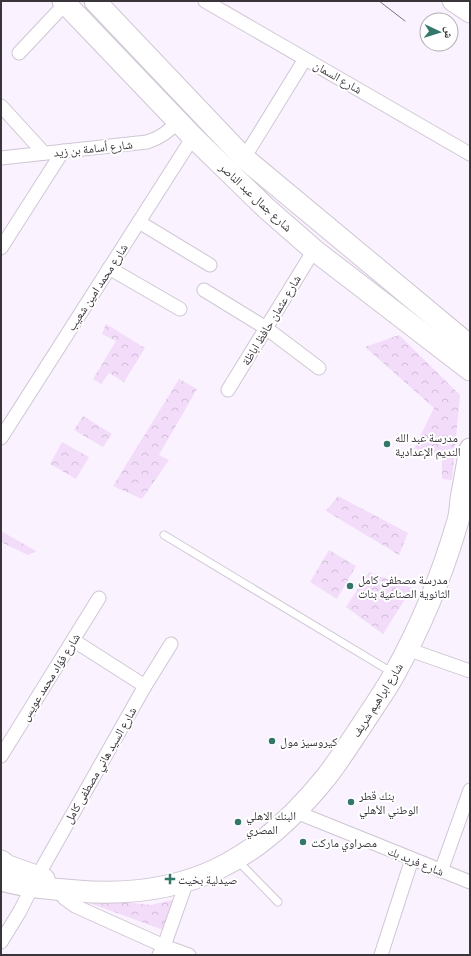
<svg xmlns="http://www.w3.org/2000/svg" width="471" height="956" viewBox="0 0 471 956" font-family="Manrope,'Noto Naskh Arabic',sans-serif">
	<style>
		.park { fill: url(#park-crowns) }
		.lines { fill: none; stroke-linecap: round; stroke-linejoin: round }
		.lane-casing { stroke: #d0c6d4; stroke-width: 9 }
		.street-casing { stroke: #d0c6d4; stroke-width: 15 }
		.secondary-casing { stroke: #d0c6d4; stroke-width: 21 }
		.primary-casing { stroke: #d0c6d4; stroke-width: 23 }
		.lane { stroke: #fff; stroke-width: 7 }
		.street { stroke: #fff; stroke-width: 13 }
		.secondary { stroke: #fff; stroke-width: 19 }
		.primary { stroke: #fff; stroke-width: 21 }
		.tram { stroke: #79737b; stroke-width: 1 }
		.poi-dot { fill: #33776b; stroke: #fff; stroke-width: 1.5 }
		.labels { text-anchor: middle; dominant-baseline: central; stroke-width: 4; stroke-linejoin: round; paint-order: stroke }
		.street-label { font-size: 12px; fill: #39353b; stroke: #fff }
		.poi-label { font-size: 12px; fill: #39353b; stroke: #fff; text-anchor: start }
	</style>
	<defs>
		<pattern id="park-crowns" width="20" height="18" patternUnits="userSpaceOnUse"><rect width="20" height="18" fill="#f2dcfa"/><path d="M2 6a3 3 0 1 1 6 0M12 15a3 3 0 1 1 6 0" fill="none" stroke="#d0bdd7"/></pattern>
	</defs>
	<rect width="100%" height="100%" fill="#faf2fe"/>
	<g class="park">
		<polygon points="106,324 145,348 124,382 109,373 101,384 93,379 116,341 102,334"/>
		<polygon points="399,335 460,395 452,480 442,479 442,459 412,453 434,408 365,347"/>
		<polygon points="179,379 197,389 159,455 169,460 142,499 113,486"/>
		<polygon points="83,416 112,434 103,447 74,430"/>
		<polygon points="62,442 89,457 76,479 50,464"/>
		<polygon points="338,496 408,533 399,555 326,511"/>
		<polygon points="1,531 36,551 28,555 1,542"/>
		<polygon points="329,550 356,566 337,599 310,582"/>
		<polygon points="369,572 412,588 383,634 346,607"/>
		<polygon points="95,899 151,905 176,899 169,932 92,904"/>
	</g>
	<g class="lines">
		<defs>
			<g id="lane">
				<polyline points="164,535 393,673"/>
				<polyline points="238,861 278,902"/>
			</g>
			<g id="street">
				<polyline points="205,1 470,154"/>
				<polyline points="19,53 65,4"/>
				<polyline points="1,106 44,153"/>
				<path d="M1 158 147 142C160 138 169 132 178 121"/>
				<polyline points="244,158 305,59"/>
				<polyline points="139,222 210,265"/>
				<polyline points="1,248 63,151"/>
				<polyline points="109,268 180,309"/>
				<polyline points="204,290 266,328 319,368"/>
				<polyline points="228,390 314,250"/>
				<polyline points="1,438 193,137"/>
				<polyline points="73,640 145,686"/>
				<polyline points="407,649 470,671"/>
				<polyline points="1,756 99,598"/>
				<polyline points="296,812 470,882"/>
				<polyline points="441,871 470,790"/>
				<polyline points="58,888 58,889 64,898 75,906 164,946 189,955"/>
				<polyline points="1,942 20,911 37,877 145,686 171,644"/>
				<polyline points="159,955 164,946 187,881"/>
				<polyline points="381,955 412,859"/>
			</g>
			<polyline id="secondary" points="452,1 470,13"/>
			<g id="primary">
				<polyline points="63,1 193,137 266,208 314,250 470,370"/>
				<polyline points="95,1 244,158 470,346"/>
				<polyline points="1,861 8,866 44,879"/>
				<path d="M1 880C26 887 51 889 77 891 187 900 259 861 327 776 340 759 352 740 364 722 374 706 386 690 395 673 421 626 442 575 457 524 460 516 460 508 461 499 464 482 467 466 470 449"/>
			</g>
		</defs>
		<use href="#lane" class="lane-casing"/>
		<use href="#street" class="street-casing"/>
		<use href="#secondary" class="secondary-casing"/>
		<use href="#primary" class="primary-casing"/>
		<use href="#lane" class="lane"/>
		<use href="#street" class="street"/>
		<use href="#secondary" class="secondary"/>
		<use href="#primary" class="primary"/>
		<polyline class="tram" points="379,1 405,21"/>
	</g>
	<g class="poi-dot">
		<circle cx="387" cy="444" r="4"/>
		<circle cx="350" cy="586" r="4"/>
		<circle cx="272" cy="741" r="4"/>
		<circle cx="351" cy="802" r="4"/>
		<circle cx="238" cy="822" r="4"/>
		<circle cx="303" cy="842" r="4"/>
		<path d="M168 873h4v4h4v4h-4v4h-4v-4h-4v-4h4z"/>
	</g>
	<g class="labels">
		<g class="street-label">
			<text transform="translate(338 77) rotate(30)">شارع السمان</text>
			<text transform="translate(93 148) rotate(-6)">شارع أسامة بن زيد</text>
			<text transform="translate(256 197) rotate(43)">شارع جمال عبد الناصر</text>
			<text transform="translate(97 287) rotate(-57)">شارع محمد امين شعيب</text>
			<text transform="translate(271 320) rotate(-59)">شارع عثمان حافظ اباظة</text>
			<text transform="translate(50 677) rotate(-58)">شارع فؤاد محمد عويس</text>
			<text transform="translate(377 700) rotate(-58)">شارع ابراهيم شريف</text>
			<text transform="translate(100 765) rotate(-60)">شارع السيد هاني مصطفى كامل</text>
			<text transform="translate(416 861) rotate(22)">شارع فريد بك</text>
		</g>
		<g class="poi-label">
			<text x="395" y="437">مدرسة عبد الله<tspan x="395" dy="14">النديم الإعدادية</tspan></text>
			<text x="358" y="579">مدرسة مصطفى كامل<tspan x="358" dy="14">الثانوية الصناعية بنات</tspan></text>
			<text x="280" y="741">كيروسيز مول</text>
			<text x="359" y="795">بنك قطر<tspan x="359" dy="14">الوطني الأهلي</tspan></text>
			<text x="246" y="815">البنك الاهلي<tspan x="246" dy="14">المصري</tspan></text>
			<text x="311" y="842">مصراوي ماركت</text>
			<text x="178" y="879">صيدلية بخيت</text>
		</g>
	</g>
	<rect width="471" height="956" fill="none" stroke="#39353b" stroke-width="4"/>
	<g transform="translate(439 32) rotate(94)"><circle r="19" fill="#ffffff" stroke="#b0aeb1"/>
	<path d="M0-3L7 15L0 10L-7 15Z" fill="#33776b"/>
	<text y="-6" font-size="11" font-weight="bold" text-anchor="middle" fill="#39353b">ش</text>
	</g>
</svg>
